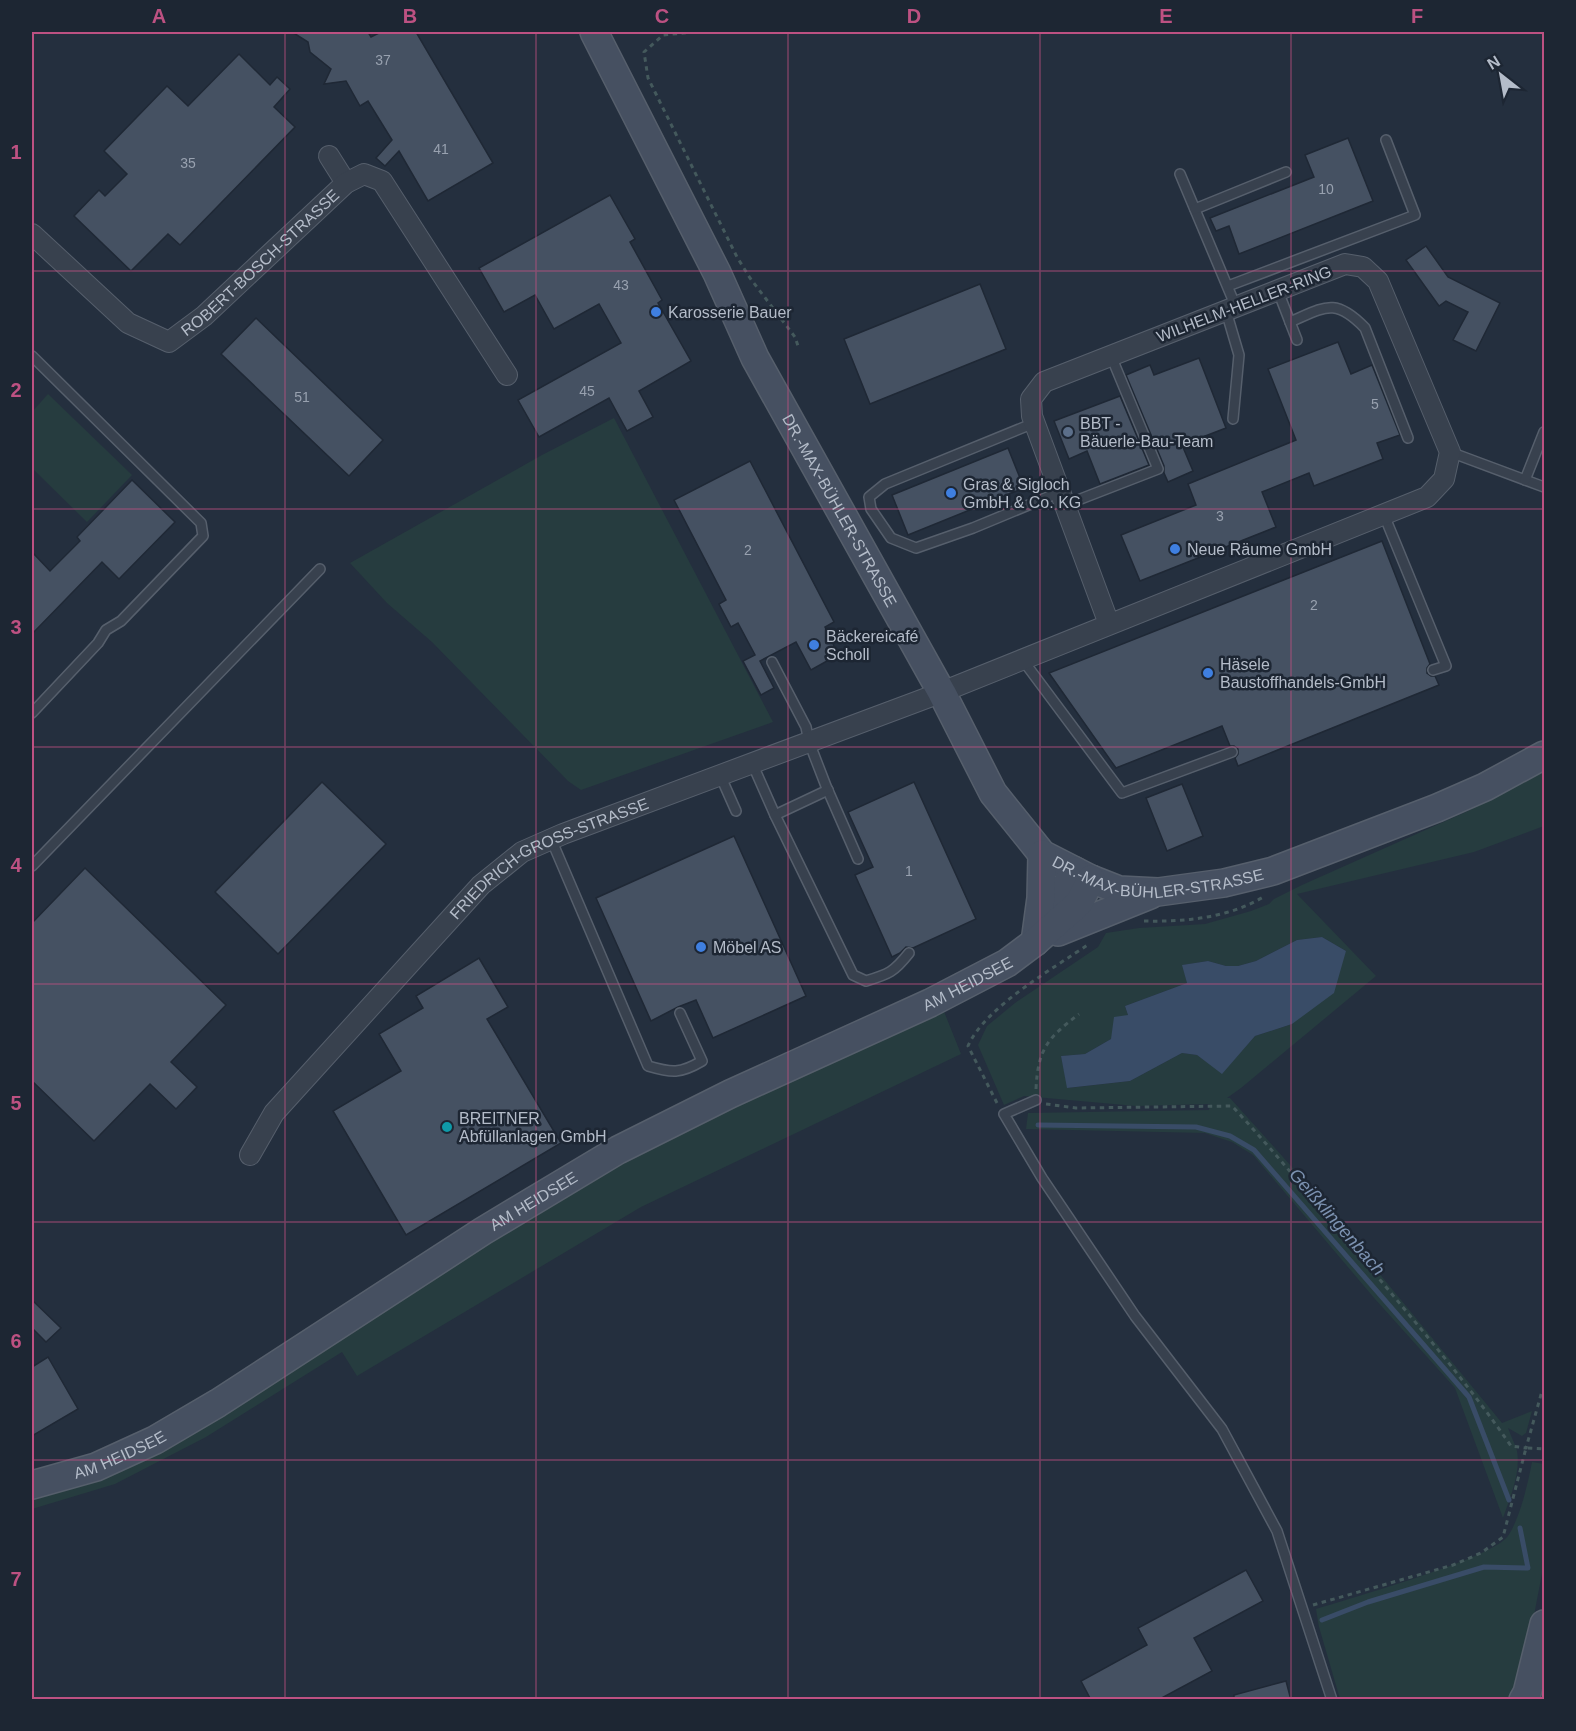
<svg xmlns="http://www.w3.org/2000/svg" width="1576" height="1731" viewBox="0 0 1576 1731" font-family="Helvetica,sans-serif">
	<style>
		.green { fill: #263c3f; fill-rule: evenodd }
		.water { fill: #394c67 }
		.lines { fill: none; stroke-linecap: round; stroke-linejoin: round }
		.stream { stroke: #394c67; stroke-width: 5 }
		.building { fill: #455162; stroke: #1f2835; stroke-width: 1.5 }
		.lane-casing { stroke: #565f6c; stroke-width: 12 }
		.street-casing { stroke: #565f6c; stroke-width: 22 }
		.secondary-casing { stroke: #565f6c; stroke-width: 30 }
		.path { stroke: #44595c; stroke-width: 3; stroke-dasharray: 4.5 4.5; stroke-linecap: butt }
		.lane { stroke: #38414e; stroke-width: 9 }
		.street { stroke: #38414e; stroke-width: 20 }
		.secondary { stroke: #465061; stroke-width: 27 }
		.grid { fill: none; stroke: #bd5182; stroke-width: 1.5; stroke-opacity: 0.55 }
		.shop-dot { fill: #3f7fe0; stroke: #1d2633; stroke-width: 2 }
		.service-dot { fill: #5c6f8a; stroke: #1d2633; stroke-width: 2 }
		.culture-dot { fill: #0f9aa8; stroke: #1d2633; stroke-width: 2 }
		.labels { text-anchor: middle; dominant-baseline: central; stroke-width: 5; stroke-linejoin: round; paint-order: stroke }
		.number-label { font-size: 14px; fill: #98a1af }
		.street-label { font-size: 16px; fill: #b4bcc9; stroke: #1d2633 }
		.poi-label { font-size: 16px; fill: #b4bcc9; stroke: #1d2633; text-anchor: start }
		.water-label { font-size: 18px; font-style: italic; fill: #7c92b1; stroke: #1d2633 }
		.neatline { fill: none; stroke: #bd5182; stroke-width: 2 }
		.grid-label { font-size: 20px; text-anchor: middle; font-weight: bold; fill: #bd5182 }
	</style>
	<rect width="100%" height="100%" fill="#242f3e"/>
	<g class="green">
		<polygon points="48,394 132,475 87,522 32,468 32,412"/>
		<polygon points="614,418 773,722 581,790 568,781 432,642 387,603 350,563 542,455"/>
		<path d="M1544 771V826L1474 852 1297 894 1376 976 1241 1088 1227 1098H1230L1291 1166 1502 1423 1532 1411 1526 1433 1522 1436 1508 1428C1511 1436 1515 1444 1517 1451 1521 1473 1510 1498 1503 1518L1455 1388 1375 1299 1253 1155 1232 1142 1205 1133 1026 1129 1028 1113 1209 1110 1210 1104 1136 1106 1024 1096 1004 1105 978 1045 987 1026 1015 1003 1098 947 1106 933 1139 928 1205 924 1251 911 1269 904 1274 899 1302 885 1468 811ZM1322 937 1346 951 1292 1024 1255 1036 1222 1073 1197 1055 1182 1053 1130 1081 1068 1088 1061 1056 1085 1054 1111 1039 1128 1015 1125 1006 1187 983 1183 965 1208 961 1226 966H1238L1256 961 1297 940Z"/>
		<polygon points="943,1009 961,1054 641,1207 357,1376 342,1352 206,1437 115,1484 32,1509 32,1495 613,1169 717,1113"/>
		<path d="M1532 1462 1544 1464V1563L1522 1678 1507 1699H1340L1319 1627 1316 1609C1348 1599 1493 1558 1508 1536 1520 1518 1528 1483 1532 1462Z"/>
	</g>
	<polygon class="water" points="1322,937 1346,951 1334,993 1292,1024 1255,1036 1222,1074 1197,1055 1182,1053 1130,1081 1067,1088 1061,1056 1085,1054 1111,1039 1114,1017 1128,1015 1125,1006 1187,983 1182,965 1208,961 1226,966 1238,966 1256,961 1297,940"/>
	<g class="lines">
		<g class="stream">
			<polyline points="1038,1125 1196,1127 1230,1136 1254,1150 1469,1397 1509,1500"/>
			<polyline points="1322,1620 1368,1602 1484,1567 1528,1568 1520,1528"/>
		</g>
	</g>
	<g class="building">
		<polygon points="292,32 368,32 371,37 381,32 416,32 493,163 428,201 399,151 385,166 376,158 392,140 368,101 360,106 346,81 324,84 331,69 310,52 308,42"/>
		<polygon points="239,54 270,85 277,77 290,89 274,107 295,127 180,245 168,234 131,271 74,216 99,190 105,196 127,174 104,151 167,86 188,106"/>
		<polygon points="1348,138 1373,201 1239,254 1229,226 1216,231 1210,218 1314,177 1305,155"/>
		<polygon points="610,195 635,239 630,242 662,300 658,303 691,361 639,391 653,417 627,431 609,398 539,437 518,400 621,343 599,304 554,329 535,295 504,312 479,268"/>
		<polygon points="1426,246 1448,277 1500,303 1476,351 1453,340 1468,312 1446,301 1439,306 1406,260"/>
		<polygon points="980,284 1006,349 870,404 844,339"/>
		<polygon points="256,318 383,440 349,476 221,354"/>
		<polygon points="1338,342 1351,374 1372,365 1400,435 1377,443 1383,459 1314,486 1309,473 1262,492 1276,527 1140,581 1121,535 1196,505 1188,484 1296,440 1268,369"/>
		<polygon points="1199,358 1226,428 1182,445 1193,471 1168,482 1164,473 1164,466 1126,375 1150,365 1154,375"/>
		<polygon points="1120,396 1149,465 1100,484 1087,451 1069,459 1054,421"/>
		<polygon points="1008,448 1024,488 908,535 892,495"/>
		<polygon points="750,461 834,622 825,627 834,646 831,648 836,656 811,670 796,642 760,661 774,688 761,695 743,661 755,655 738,623 731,627 719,604 726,600 674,500"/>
		<polygon points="132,480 175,522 119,579 102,562 32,634 32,552 50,571 80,541 77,537"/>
		<polygon points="1382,541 1430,664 1427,668 1427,673 1431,676 1435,676 1439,685 1238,766 1235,758 1238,754 1238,749 1234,746 1230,746 1222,726 1116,768 1049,673"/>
		<polygon points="322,782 386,844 278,954 215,892"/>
		<polygon points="914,782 976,919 913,948 906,947 900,953 892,957 855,875 873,867 848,812"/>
		<polygon points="1182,784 1203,836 1167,851 1146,798"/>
		<polygon points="734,836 806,996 713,1038 696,1000 678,1007 651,1021 596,898"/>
		<polygon points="85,868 226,1005 171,1062 197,1087 176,1109 150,1084 94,1141 32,1081 32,923"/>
		<polygon points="479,958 508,1007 487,1019 561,1143 406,1235 333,1111 401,1071 379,1034 423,1008 416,996"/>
		<polygon points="32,1300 61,1328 46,1342 32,1328"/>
		<polygon points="48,1357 78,1409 32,1436 32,1367"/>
		<polygon points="1246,1570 1263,1601 1194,1638 1212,1671 1158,1700 1091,1700 1081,1681 1147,1645 1138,1628"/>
		<polygon points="1286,1681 1291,1700 1234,1700 1234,1695"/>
	</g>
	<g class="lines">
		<defs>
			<g id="lane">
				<polyline points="1180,174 1236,307"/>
				<polyline points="1195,209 1286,172"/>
				<polyline points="1228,286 1415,215 1386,140"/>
				<path d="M1278 291 1290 322C1325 307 1335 297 1365 328L1408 438"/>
				<polyline points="1226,311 1239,355 1233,419"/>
				<polyline points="1290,322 1297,340"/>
				<polyline points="32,356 201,523 203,536 121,621 106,630 98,643 32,713"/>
				<polyline points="1034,423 885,484 869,497 871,509 891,538 916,548 973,528 1060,492"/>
				<polyline points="1450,452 1544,487"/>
				<polyline points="1525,480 1544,432"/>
				<polyline points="1065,505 1158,469 1111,356"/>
				<polyline points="1384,515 1446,666 1433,670"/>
				<polyline points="1022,659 1122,793 1232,752"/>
				<polyline points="772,662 806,727 809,742 826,786 858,859"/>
				<polyline points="752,763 775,815 828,790"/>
				<polyline points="720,775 736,811"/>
				<path d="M775 815 853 975 866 981C889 974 894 972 909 953"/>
				<path d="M551 839 648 1066C672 1073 680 1074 702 1061L680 1013"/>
				<polyline points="32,866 320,569"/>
				<polyline points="1036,1100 1004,1114 1042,1178 1135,1316 1222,1429 1277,1531 1332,1700"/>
			</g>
			<g id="street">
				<polyline points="329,156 346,183"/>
				<path id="s1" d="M32 234 128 323 169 342 204 316 346 183 364 174 382 181 507 375"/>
				<path id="s2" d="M250 1155 274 1113 481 885 522 852 563 834 932 696 1427 497 1444 479 1450 452 1378 281 1363 267 1345 264 1044 382 1031 399 1032 416 1109 624"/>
			</g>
			<g id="secondary">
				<path id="s3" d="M594 32 717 273 755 358 942 693 993 793 1042 854 1091 879 1119 890 1158 892 1224 883 1273 871 1437 808 1485 787 1544 755"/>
				<polyline points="1046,929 1060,894 1075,871"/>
				<polyline points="1058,932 1150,895"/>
				<polyline points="1035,942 1041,898 1042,854"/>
				<path id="s4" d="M32 1485 96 1467 155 1440 218 1403 483 1231 618 1150 730 1094 930 1003 1007 963 1035 942 1079 903 1091 879"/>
				<polyline points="1523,1700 1527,1693 1544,1624"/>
			</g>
		</defs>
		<use href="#lane" class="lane-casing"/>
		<use href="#street" class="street-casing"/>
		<use href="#secondary" class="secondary-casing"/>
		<g class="path">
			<polyline points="695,32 663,35 644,52 648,78 737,257 750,278 795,337 798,346"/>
			<path d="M1144 921C1185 922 1229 918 1265 896"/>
			<path d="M1036 1089C1038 1048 1048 1038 1079 1014"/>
			<path d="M997 1103 968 1046C985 1007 1054 968 1089 944"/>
			<path d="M1046 1104 1076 1108 1232 1106C1284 1162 1332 1222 1381 1281 1426 1335 1471 1388 1511 1446L1526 1448 1542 1391"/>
			<polyline points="1313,1605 1453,1565 1481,1553 1503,1537 1526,1448 1544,1449"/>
		</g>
		<use href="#lane" class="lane"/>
		<use href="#street" class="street"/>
		<use href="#secondary" class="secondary"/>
	</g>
	<path class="grid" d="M285 32V1700M536 32V1700M788 32V1700M1040 32V1700M1291 32V1700M32 271H1544M32 509H1544M32 747H1544M32 984H1544M32 1222H1544M32 1460H1544"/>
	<g class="shop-dot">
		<circle cx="656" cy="312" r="6"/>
		<circle cx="951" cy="493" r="6"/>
		<circle cx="1175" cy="549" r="6"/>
		<circle cx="814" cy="645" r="6"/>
		<circle cx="1208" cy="673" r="6"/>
		<circle cx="701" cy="947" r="6"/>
	</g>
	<circle class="service-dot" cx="1068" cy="432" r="6"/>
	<circle class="culture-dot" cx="447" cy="1127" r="6"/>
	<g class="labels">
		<g class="number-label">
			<text x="383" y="60">37</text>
			<text x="441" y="149">41</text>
			<text x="188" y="163">35</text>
			<text x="1326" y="189">10</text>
			<text x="621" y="285">43</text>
			<text x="587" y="391">45</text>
			<text x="302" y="397">51</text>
			<text x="1375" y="404">5</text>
			<text x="1220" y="516">3</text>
			<text x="748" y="550">2</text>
			<text x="1314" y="605">2</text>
			<text x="909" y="871">1</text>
		</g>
		<g class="street-label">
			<text stroke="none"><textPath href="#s1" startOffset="297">ROBERT-BOSCH-STRASSE</textPath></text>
			<text transform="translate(1244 304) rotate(-21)">WILHELM-HELLER-RING</text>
			<text stroke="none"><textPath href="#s3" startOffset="538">DR.-MAX-BÜHLER-STRASSE</textPath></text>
			<text stroke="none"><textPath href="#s2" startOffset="429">FRIEDRICH-GROSS-STRASSE</textPath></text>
			<text stroke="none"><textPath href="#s3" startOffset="1060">DR.-MAX-BÜHLER-STRASSE</textPath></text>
			<text stroke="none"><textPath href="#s4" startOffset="1065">AM HEIDSEE</textPath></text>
			<text stroke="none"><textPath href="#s4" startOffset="579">AM HEIDSEE</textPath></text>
			<text stroke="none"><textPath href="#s4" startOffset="93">AM HEIDSEE</textPath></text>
		</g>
		<g class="poi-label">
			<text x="668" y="312">Karosserie Bauer</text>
			<text x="1080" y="423">BBT -<tspan x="1080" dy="18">Bäuerle-Bau-Team</tspan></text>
			<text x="963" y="484">Gras &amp; Sigloch<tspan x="963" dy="18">GmbH &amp; Co. KG</tspan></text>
			<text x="1187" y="549">Neue Räume GmbH</text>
			<text x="826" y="636">Bäckereicafé<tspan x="826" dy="18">Scholl</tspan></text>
			<text x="1220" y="664">Häsele<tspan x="1220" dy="18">Baustoffhandels-GmbH</tspan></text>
			<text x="713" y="947">Möbel AS</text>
			<text x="459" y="1118">BREITNER<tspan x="459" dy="18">Abfüllanlagen GmbH</tspan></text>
		</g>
		<g class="water-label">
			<text transform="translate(1337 1222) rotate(49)">Geißklingenbach</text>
		</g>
	</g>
	<rect width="1576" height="1731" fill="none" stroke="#1d2633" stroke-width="66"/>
	<g transform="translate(1501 75) rotate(329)" stroke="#1d2633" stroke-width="4.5" paint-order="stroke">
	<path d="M0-4.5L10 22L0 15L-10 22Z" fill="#b4bcc9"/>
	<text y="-9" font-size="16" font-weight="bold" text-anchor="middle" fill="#b4bcc9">N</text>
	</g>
	<rect x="33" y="33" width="1510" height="1665" class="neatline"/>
	<g class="grid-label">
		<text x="159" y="23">A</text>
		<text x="410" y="23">B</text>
		<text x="662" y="23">C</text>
		<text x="914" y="23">D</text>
		<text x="1166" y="23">E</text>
		<text x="1417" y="23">F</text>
		<text x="16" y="159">1</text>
		<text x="16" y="397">2</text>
		<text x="16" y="634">3</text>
		<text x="16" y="872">4</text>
		<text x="16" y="1110">5</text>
		<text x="16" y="1348">6</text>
		<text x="16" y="1586">7</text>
	</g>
</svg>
